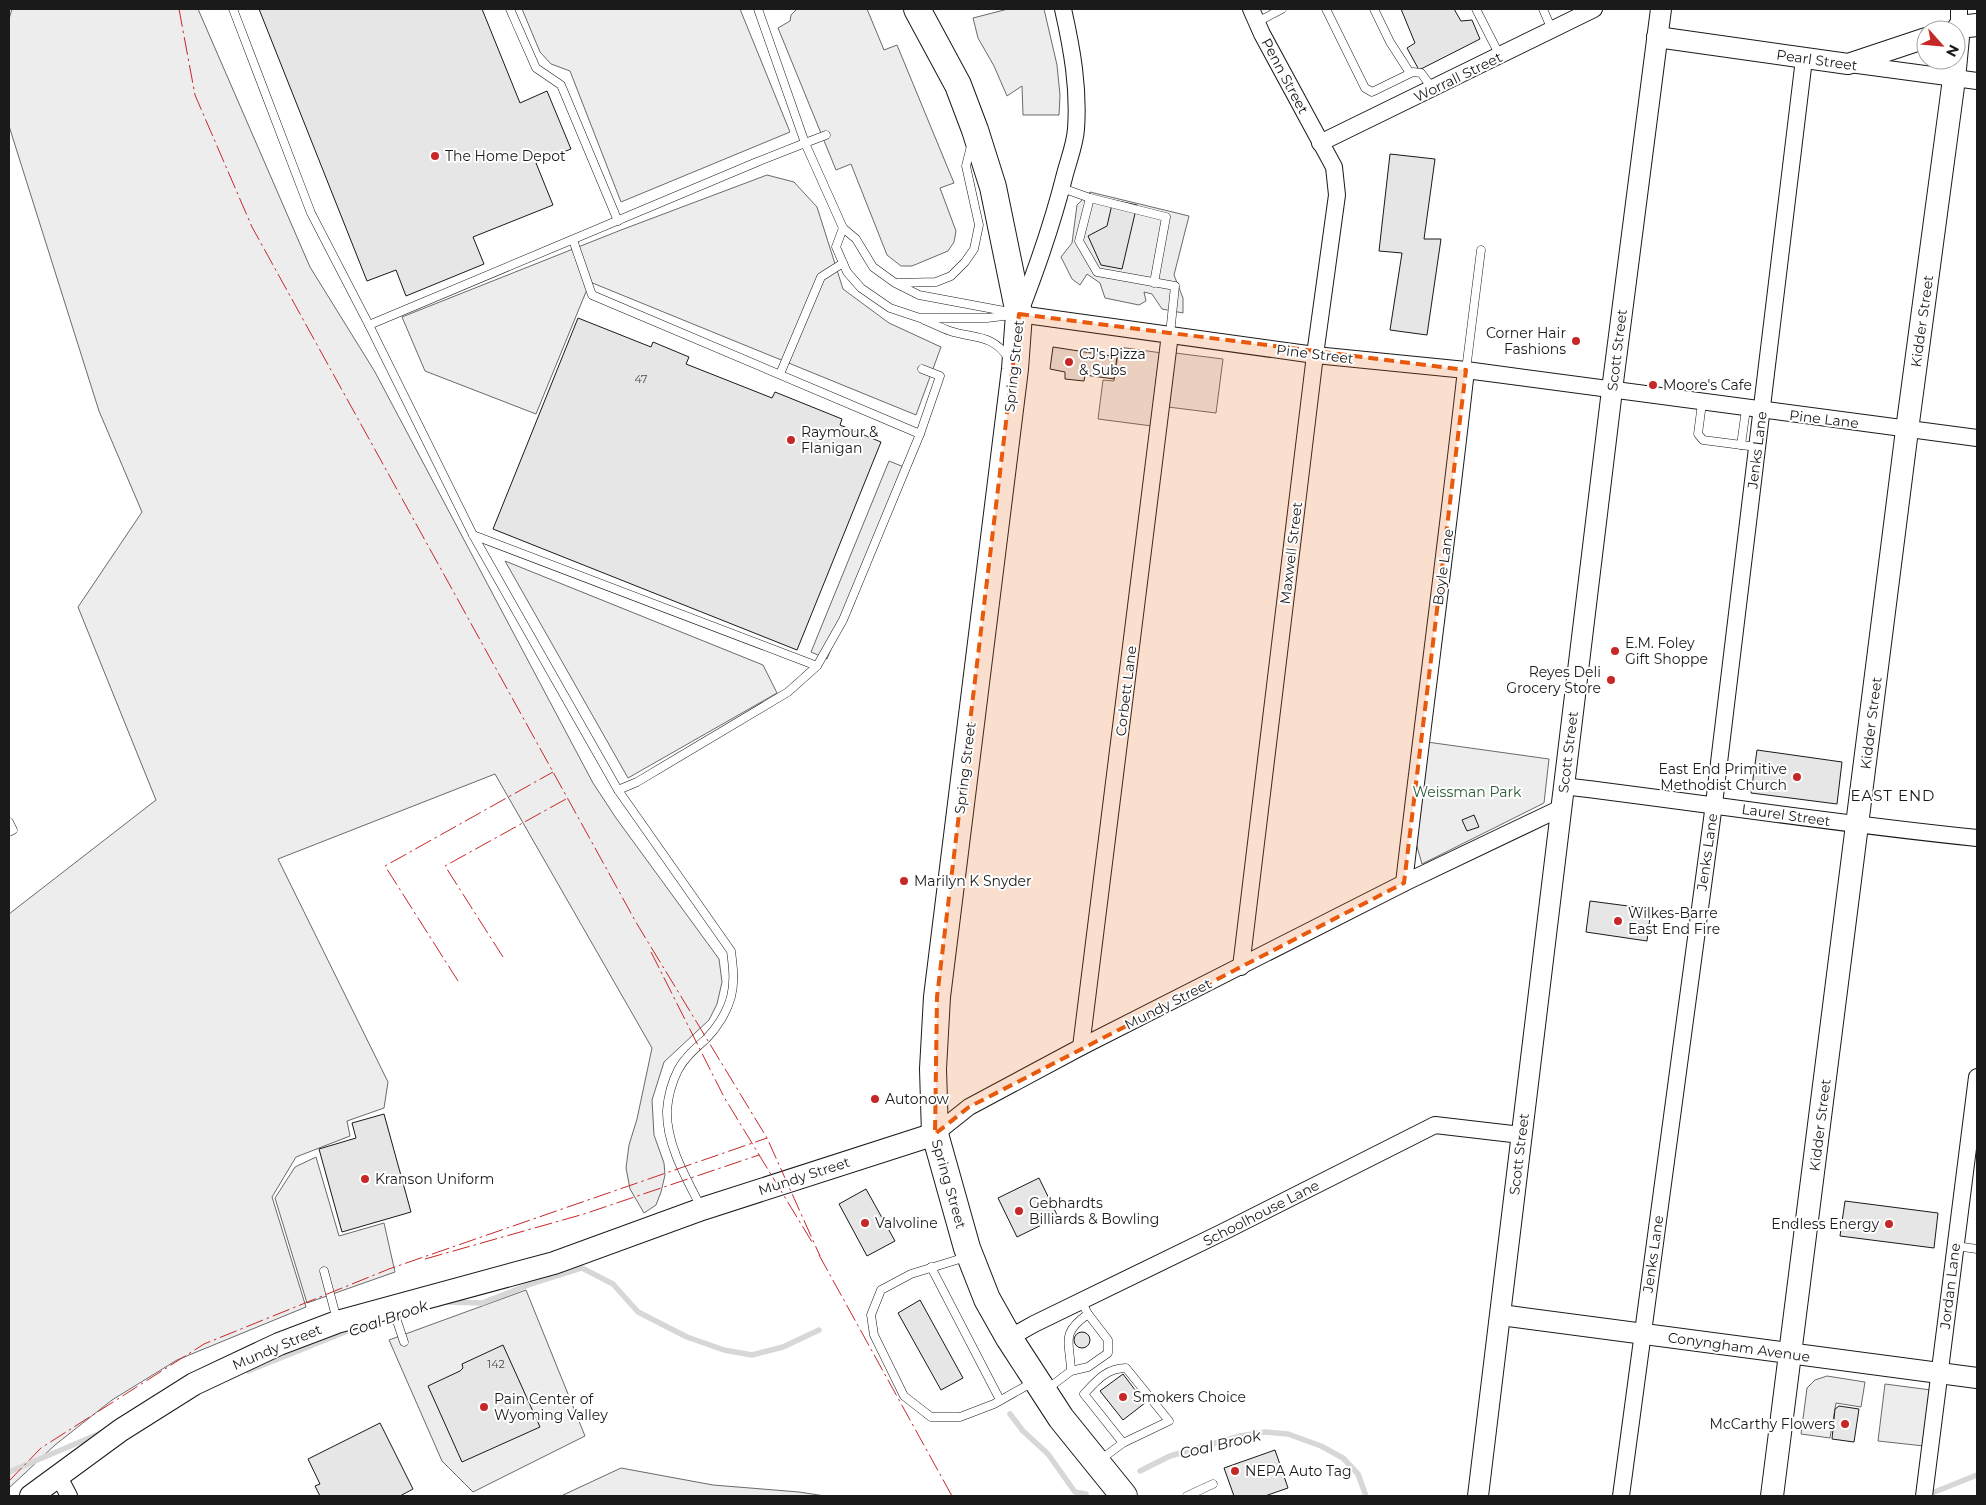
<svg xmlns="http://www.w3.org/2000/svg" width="1986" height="1505" viewBox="0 0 1986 1505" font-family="Montserrat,sans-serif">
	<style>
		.built { fill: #ededed; stroke: #6a6a6a }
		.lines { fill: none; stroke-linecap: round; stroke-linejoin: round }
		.stream { stroke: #d7d7d7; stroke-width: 5.5 }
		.building { fill: #e6e6e6; stroke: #1a1a1a }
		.service-casing { stroke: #1a1a1a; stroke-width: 9 }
		.minor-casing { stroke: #1a1a1a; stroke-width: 18 }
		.tertiary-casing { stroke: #1a1a1a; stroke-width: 22 }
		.secondary-casing { stroke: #1a1a1a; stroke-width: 24 }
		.primary-casing { stroke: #1a1a1a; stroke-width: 28 }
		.service { stroke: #fff; stroke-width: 8 }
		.minor { stroke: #fff; stroke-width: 16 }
		.tertiary { stroke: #fff; stroke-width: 20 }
		.secondary { stroke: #fff; stroke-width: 22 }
		.primary { stroke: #fff; stroke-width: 26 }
		.power { stroke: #c62828; stroke-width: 1; stroke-dasharray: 18 4 2.5 4; stroke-linecap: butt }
		.marked { fill: #e8590c; fill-opacity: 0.2; stroke: #e8590c; stroke-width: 4; stroke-dasharray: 10 6; stroke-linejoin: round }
		.poi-dot { fill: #c62828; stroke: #fff; stroke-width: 2 }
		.labels { text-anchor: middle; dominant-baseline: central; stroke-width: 4; stroke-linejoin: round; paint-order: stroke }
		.number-label { font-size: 11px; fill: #4d4d4d }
		.street-label { font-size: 14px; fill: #1a1a1a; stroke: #fff }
		.poi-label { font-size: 14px; fill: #1a1a1a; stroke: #fff; text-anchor: start }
		.park-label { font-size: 14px; fill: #2b5a34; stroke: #fff }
		.neighbourhood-label { font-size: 15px; letter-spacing: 1px; fill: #1a1a1a; stroke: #fff }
		.water-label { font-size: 15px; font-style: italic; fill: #1a1a1a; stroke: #fff }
	</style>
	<rect width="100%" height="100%" fill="#fff"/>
	<g class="built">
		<polygon points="12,9 198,9 310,267 375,372 593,783 616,818 719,959 722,982 717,1004 709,1020 664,1062 652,1100 654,1135 664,1163 665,1175 661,1192 656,1205 644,1213 630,1189 626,1168 629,1145 637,1119 652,1048 495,774 278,859 388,1082 384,1108 347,1121 350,1136 296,1157 272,1197 306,1307 177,1360 112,1400 55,1445 9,1488 9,914 156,800 78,607 142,512 99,411 9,126 9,19"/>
		<polygon points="522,9 740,9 790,132 621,202 570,71 551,64 540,52"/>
		<polygon points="797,9 867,9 884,50 897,45 954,183 940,188 956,231 954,242 948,251 912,266 901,266 887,255 851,164 836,170 778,28 790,21 791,15"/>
		<polygon points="1008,9 1044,9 1057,65 1060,95 1059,115 1023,115 1022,86 1007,96 994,66 978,38 973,18"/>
		<polygon points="767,175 794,182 817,207 843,289 889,323 941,347 916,415 590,282 536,414 425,371 402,317 621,230"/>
		<polygon points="1090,192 1189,216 1174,275 1183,298 1183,313 1162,309 1152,294 1144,292 1146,301 1139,305 1105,298 1100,283 1087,274 1080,285 1072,279 1061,257 1072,243 1077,205"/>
		<polygon points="1119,347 1162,353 1152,426 1098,419 1103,380 1114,381"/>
		<polygon points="1175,353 1223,359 1216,413 1168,407"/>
		<polygon points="889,461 904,467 827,659 811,652"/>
		<polygon points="505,561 763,665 777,693 628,778"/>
		<polygon points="1427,742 1549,759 1544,803 1422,864 1414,836"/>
		<polygon points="316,1157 339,1236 384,1223 395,1272 307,1303 275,1198 295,1167"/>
		<polygon points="526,1290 585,1436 473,1492 442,1461 389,1340"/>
		<polygon points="1827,1376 1865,1382 1861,1407 1836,1403 1830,1438 1801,1434 1807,1388 1815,1380"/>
		<polygon points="1885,1384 1931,1390 1924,1446 1878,1441"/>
		<polygon points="621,1468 713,1485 799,1492 825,1496 561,1496"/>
	</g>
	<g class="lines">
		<g class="stream">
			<polyline points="445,1302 482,1303 531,1284 582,1268 613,1284 638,1312 687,1337 724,1350 752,1355 783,1347 819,1330"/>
			<polyline points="248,1371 355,1328"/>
			<polyline points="1010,1414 1023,1431 1048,1454 1075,1492 1086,1494"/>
			<polyline points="1140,1471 1170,1456 1240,1436 1265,1432 1288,1434 1321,1446 1343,1458 1358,1474 1366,1496"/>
			<polyline points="9,1472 101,1433"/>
			<polyline points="1927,1495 1977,1475"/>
		</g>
	</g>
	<g class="building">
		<polygon points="259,9 482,9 520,103 547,91 571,149 536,163 553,205 473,237 484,264 406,296 396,270 367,281"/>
		<polygon points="1401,9 1454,9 1461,21 1472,20 1480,39 1419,70 1407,48 1415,43"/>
		<polygon points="1390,154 1435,159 1424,239 1441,239 1427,335 1390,330 1402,253 1379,251"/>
		<polygon points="1113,200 1137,205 1122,269 1101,265 1088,236 1107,226"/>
		<polygon points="578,318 651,347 653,342 689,357 686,364 772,398 775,392 842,419 840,425 881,442 797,650 493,529"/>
		<polygon points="1053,347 1117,357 1114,379 1085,375 1084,381 1065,379 1065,372 1050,369"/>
		<polygon points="1757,750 1842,762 1837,804 1751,793"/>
		<polygon points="1474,815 1479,827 1467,831 1462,820"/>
		<polygon points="1590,901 1651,909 1647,941 1586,932"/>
		<polygon points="384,1114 411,1212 342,1232 319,1149 356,1138 352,1123"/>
		<polygon points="1039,1178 1058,1217 1017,1237 998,1198"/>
		<polygon points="866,1189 895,1241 867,1256 839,1204"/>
		<polygon points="1845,1201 1938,1213 1934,1248 1840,1236"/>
		<polygon points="920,1300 963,1378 941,1390 898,1313"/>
		<circle cx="1082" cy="1340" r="8"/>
		<polygon points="503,1345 540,1427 462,1462 428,1386 460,1371 463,1368 462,1364"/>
		<polygon points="1123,1374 1145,1403 1123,1420 1100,1391"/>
		<polygon points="1839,1406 1859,1409 1854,1442 1832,1439 1835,1409"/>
		<polygon points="380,1423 413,1489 400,1496 320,1496 315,1486 320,1484 308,1459"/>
		<polygon points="1275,1450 1288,1488 1265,1496 1234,1496 1224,1468"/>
	</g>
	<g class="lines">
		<defs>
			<g id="service">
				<path d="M233 9 311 213 369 325 473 535 618 790 731 951C733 967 735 981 731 997 727 1012 717 1028 706 1039 696 1048 685 1057 678 1070 672 1082 668 1097 667 1110 666 1144 686 1178 701 1207"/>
				<polyline points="510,9 536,68 561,85 618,221"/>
				<polyline points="1326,9 1365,88 1372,92 1413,72 1421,73 1433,89"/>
				<polyline points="1374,9 1390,42 1410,73"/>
				<polyline points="1476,9 1500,56"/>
				<polyline points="1543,9 1552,30"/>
				<polyline points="1257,22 1282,9"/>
				<polyline points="826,135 805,143 843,228 856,239 873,267 895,283 919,295 1015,313"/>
				<polyline points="1062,188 1090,198 1166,217 1154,283"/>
				<polyline points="1090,198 1079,241 1097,272 1175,286 1170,334"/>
				<polyline points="843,228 836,247 847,272 861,288 890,308 920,318 987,318 1012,315"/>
				<polyline points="573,240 592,295 920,434"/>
				<polyline points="897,283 936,282 951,276 965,262 974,249 979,225 966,166 971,146"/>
				<path d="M924 320C932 323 941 328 950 331 974 339 992 333 1009 359"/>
				<polyline points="369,325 757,162 805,143 758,9"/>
				<polyline points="1466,370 1481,250"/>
				<polyline points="780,374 821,277 843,263"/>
				<polyline points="1702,403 1698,434 1703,440 1757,447"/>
				<polyline points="1741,445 1746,409"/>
				<polyline points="473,535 817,666"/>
				<polyline points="618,790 637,782 788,692 817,666 843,620 920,434 940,376 922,369"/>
				<polyline points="9,822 13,830 9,832"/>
				<polyline points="1956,1246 1977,1249"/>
				<polyline points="966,1257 911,1274 881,1290 871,1315 874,1335 904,1396 931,1417 960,1417 994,1404 1033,1382"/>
				<polyline points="931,1267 1000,1400"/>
				<polyline points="324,1271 337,1320"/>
				<polyline points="393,1309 404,1342"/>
				<path d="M1071 1371C1070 1341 1060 1334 1088 1314"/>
				<polyline points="1046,1390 1071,1371 1088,1367 1108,1353 1108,1340 1088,1314 1081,1301"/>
				<path d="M1100 1460 1123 1443 1169 1421 1126 1368C1107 1368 1097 1380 1084 1394L1123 1443"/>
				<polyline points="1187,1496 1213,1484"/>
			</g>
			<g id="minor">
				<path d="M1063 9C1072 49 1079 88 1076 129 1075 144 1069 159 1065 174 1053 222 1037 268 1019 314L1315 355 1466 370 1977 438"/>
				<polyline points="1959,27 1959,9"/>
				<polyline points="1850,64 1977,81"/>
				<polyline points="1320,143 1594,9"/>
				<path d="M1564 786C1702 803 1839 824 1977 838"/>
				<path d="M1404 883C1424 712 1447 541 1466 370"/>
				<polyline points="1241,967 1315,355 1337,195 1334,167 1262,34 1251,9"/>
				<polyline points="1081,1047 1170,334"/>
				<polyline points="935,1134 969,1107 1081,1047 1404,883 1561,808"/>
				<polyline points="1009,1338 1034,1324 1223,1232 1435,1125 1521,1135"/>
				<polyline points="58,1475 69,1496"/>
				<polyline points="1621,1496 1714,804 1804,59"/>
				<polyline points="1924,1496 1977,1077"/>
			</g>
			<g id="tertiary">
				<polyline points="1657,37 1848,64 1926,38"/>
				<polyline points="1501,1315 1977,1378"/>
				<polyline points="1478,1496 1612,390 1661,9"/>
			</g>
			<g id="secondary">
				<polyline points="31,1496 121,1430 194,1384 279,1344 337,1322 554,1263 702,1209 935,1134"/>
				<polyline points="1772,1496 1907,430 1954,79 1959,27 1977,25"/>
			</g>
			<polyline id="primary" points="917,9 958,85 975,130 993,187 1019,314 1015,369 937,997 933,1069 935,1134 967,1248 987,1299 1009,1338 1061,1418 1124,1496"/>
		</defs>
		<use href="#service" class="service-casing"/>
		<use href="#minor" class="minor-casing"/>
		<use href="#tertiary" class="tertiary-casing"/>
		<use href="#secondary" class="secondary-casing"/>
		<use href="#primary" class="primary-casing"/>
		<use href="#service" class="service"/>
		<use href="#minor" class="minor"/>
		<use href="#tertiary" class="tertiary"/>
		<use href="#secondary" class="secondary"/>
		<use href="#primary" class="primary"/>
		<g class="power">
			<polyline points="179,9 195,95 252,227 637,924 767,1138 820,1256"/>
			<polyline points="651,952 724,1097 812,1242"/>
			<polyline points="503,957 445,866 566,799 565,797"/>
			<polyline points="458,981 385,866 553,772"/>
			<polyline points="819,1255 952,1496"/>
			<polyline points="425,1259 584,1214 759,1155"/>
			<polyline points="9,1481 41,1448 204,1344 389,1269 767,1138"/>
		</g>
	</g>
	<path class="marked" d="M1019 314 1466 370 1404 883 969 1107 935 1134 937 997Z"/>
	<g class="poi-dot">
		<circle cx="435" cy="156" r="5"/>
		<circle cx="1576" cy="341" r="5"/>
		<circle cx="1069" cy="362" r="5"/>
		<circle cx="1653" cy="385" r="5"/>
		<circle cx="791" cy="440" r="5"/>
		<circle cx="1615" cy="651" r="5"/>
		<circle cx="1611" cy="680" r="5"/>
		<circle cx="1797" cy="777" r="5"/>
		<circle cx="904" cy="881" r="5"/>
		<circle cx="1618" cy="921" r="5"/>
		<circle cx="875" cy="1099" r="5"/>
		<circle cx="365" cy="1179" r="5"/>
		<circle cx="1019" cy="1211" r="5"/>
		<circle cx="865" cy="1223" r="5"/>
		<circle cx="1889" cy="1224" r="5"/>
		<circle cx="1123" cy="1397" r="5"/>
		<circle cx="484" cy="1407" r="5"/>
		<circle cx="1845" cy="1424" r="5"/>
		<circle cx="1235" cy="1471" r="5"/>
	</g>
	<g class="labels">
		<g class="number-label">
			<text x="641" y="379">47</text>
			<text x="496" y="1364">142</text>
		</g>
		<g class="street-label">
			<text transform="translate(1817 60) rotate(8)">Pearl Street</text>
			<text transform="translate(1285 76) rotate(62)">Penn Street</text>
			<text transform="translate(1458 77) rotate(-26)">Worrall Street</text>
			<text transform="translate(1922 321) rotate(-82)">Kidder Street</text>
			<text transform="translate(1617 350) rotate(-83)">Scott Street</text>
			<text transform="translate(1315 354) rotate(7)">Pine Street</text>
			<text transform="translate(1014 366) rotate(-84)">Spring Street</text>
			<text transform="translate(1824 419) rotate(7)">Pine Lane</text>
			<text transform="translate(1757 450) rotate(-83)">Jenks Lane</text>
			<text transform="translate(1291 553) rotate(-83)">Maxwell Street</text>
			<text transform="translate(1443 567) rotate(-82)">Boyle Lane</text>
			<text transform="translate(1126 691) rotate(-83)">Corbett Lane</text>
			<text transform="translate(1871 723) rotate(-83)">Kidder Street</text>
			<text transform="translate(1568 752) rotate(-83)">Scott Street</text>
			<text transform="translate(965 768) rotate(-83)">Spring Street</text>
			<text transform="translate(1786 815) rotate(8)">Laurel Street</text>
			<text transform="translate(1707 852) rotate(-82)">Jenks Lane</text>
			<text transform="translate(1168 1004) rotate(-27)">Mundy Street</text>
			<text transform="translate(1820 1125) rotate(-83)">Kidder Street</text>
			<text transform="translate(1519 1154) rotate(-83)">Scott Street</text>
			<text transform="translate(804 1176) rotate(-18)">Mundy Street</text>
			<text transform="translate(949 1184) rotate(74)">Spring Street</text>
			<text transform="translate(1261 1213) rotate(-27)">Schoolhouse Lane</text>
			<text transform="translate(1653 1254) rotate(-82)">Jenks Lane</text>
			<text transform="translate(1950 1286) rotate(-83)">Jordan Lane</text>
			<text transform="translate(277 1347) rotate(-23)">Mundy Street</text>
			<text transform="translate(1739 1347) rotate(8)">Conyngham Avenue</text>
		</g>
		<g class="poi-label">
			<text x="445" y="156">The Home Depot</text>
			<text x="1566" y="333" text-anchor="end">Corner Hair<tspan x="1566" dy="16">Fashions</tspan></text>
			<text x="1079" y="354">CJ's Pizza<tspan x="1079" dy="16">&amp; Subs</tspan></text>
			<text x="1663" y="385">Moore's Cafe</text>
			<text x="801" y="432">Raymour &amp;<tspan x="801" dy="16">Flanigan</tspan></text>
			<text x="1625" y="643">E.M. Foley<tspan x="1625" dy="16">Gift Shoppe</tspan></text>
			<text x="1601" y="672" text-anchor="end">Reyes Deli<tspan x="1601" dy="16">Grocery Store</tspan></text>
			<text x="1787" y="769" text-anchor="end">East End Primitive<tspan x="1787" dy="16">Methodist Church</tspan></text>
			<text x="914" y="881">Marilyn K Snyder</text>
			<text x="1628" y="913">Wilkes-Barre<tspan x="1628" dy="16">East End Fire</tspan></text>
			<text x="885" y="1099">Autonow</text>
			<text x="375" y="1179">Kranson Uniform</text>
			<text x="1029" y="1203">Gebhardts<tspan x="1029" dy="16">Billiards &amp; Bowling</tspan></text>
			<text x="875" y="1223">Valvoline</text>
			<text x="1879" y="1224" text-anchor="end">Endless Energy</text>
			<text x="1133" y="1397">Smokers Choice</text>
			<text x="494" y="1399">Pain Center of<tspan x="494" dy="16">Wyoming Valley</tspan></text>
			<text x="1835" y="1424" text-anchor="end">McCarthy Flowers</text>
			<text x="1245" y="1471">NEPA Auto Tag</text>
		</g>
		<g class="park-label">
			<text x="1467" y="792">Weissman Park</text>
		</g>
		<g class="neighbourhood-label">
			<text x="1893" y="795">EAST END</text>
		</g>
		<g class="water-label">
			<text transform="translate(388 1318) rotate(-19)">Coal Brook</text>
			<text transform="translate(1220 1444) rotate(-13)">Coal Brook</text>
		</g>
	</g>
	<rect width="1986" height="1505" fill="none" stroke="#1a1a1a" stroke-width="20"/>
	<g transform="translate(1941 45) rotate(117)"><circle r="24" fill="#ffffff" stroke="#a3a3a3"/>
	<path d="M0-4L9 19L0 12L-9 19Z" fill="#c62828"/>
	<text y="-8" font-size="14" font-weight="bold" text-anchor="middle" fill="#1a1a1a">N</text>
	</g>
</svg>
